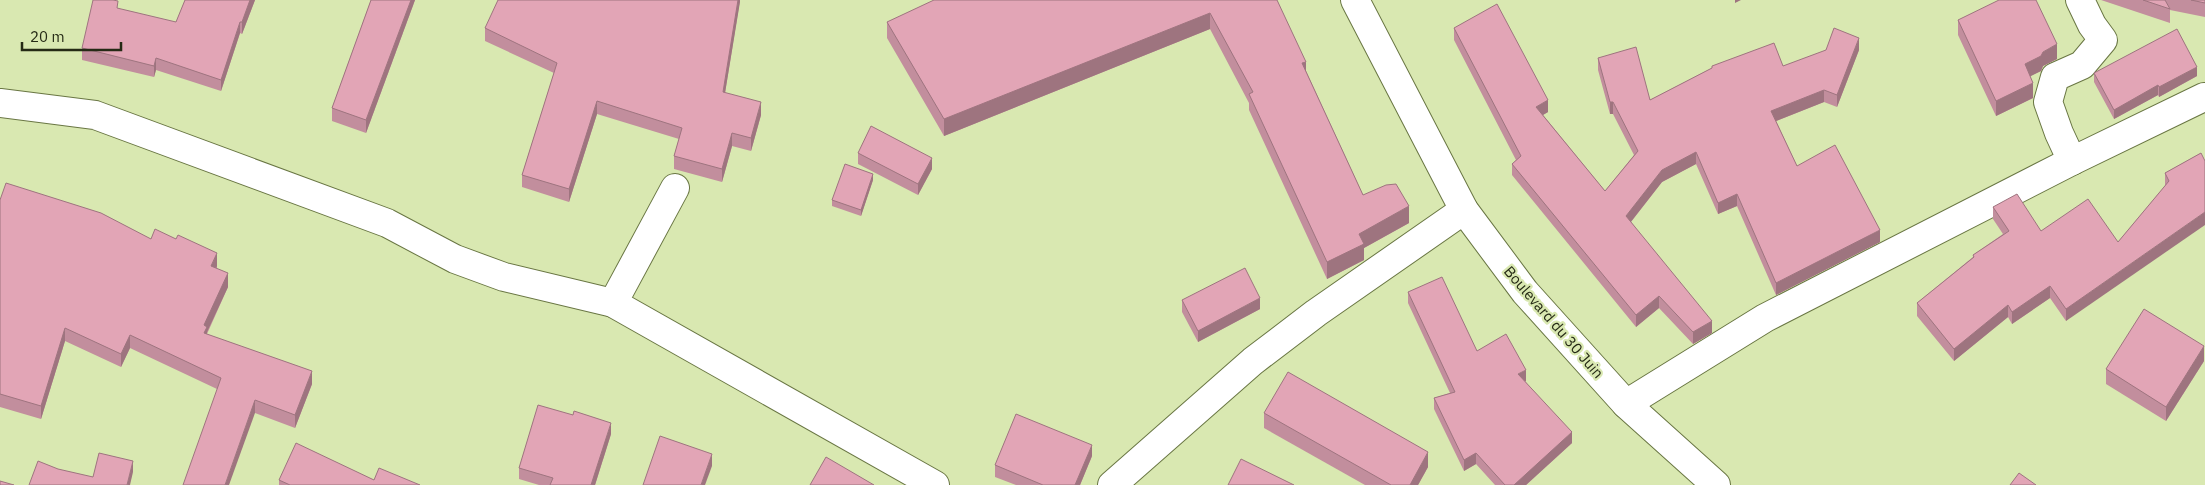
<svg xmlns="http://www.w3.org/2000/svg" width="2205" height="485" viewBox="0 0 2205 485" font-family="'IBM Plex Sans',sans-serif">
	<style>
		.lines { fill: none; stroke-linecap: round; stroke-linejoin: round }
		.minor-casing { stroke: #697643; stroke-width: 30 }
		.minor { stroke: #fff; stroke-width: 28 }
		.wall { fill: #c28e9d }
		.shaded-wall { fill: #9e747f }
		.building { fill: #e2a5b6; stroke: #9e747f }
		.labels { text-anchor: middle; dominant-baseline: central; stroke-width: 4.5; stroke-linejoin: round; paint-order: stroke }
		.street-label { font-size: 15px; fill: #252a15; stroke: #d9e8b1 }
	</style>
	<rect width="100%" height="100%" fill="#d9e8b1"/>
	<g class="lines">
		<defs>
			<g id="minor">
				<polyline points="1355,0 1464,210 1525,292 1626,404 1716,485"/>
				<polyline points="0,103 95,115 387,223 455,259 504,277 613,303 935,485"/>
				<polyline points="2072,161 2059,133 2048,102 2055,77 2082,65 2103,40 2092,25 2080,0"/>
				<polyline points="613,303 675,188"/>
				<polyline points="1626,404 1765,318 2072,161 2204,97"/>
				<polyline points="1112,485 1253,361 1316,313 1464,210"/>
			</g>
		</defs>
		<use href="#minor" class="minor-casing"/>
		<use href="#minor" class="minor"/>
	</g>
	<g class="wall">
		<polygon points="185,0 255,0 242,34 240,33 221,91 156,70 154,77 82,60 82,48 176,22"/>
		<polygon points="371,0 415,0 366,133 332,121 332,108"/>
		<polygon points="740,0 725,93 761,115 751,151 732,146 722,182 674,169 674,156 679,139 597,114 569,202 522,187 522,175 554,73 485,41 485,28"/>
		<polygon points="1277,0 1306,71 1363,195 1409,223 1364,248 1364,260 1327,279 1249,110 1249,103 1210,29 944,136 887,38 887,22"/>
		<polygon points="2101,0 2205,0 2205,17 2170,10 2170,23"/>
		<polygon points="1958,20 2057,59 2043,66 2041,71 2030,76 2033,98 1996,116 1958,35"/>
		<polygon points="1454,28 1548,112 1543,115 1605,191 1634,155 1613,114 1610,114 1598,70 1598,58 1650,100 1712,68 1712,66 1783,66 1859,50 1837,107 1824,102 1776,121 1797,166 1880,242 1776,295 1737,206 1718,214 1696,164 1662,182 1631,222 1712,333 1693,344 1659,308 1636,327 1512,175 1512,164 1516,160 1454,40"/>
		<polygon points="2094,73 2197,76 2159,97 2158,95 2114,119 2094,82"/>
		<polygon points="858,153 932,169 918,195 858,164"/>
		<polygon points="2201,153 2066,321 2050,298 2012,324 2008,317 1954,361 1917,316 1917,303 1973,257 1973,255 2003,234 1993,219 1993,207 2041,231 2118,242 2165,186 2165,173"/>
		<polygon points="873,180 861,216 832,206 832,200"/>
		<polygon points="0,200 217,266 217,268 228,287 207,334 312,384 295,428 255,413 217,389 130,348 121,367 65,341 41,419 0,407"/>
		<polygon points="1408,292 1477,351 1526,381 1525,381 1572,443 1526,485 1495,485 1476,464 1464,471 1434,409 1434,398 1450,393 1408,303"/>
		<polygon points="1182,300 1260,309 1198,342 1182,312"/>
		<polygon points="2204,361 2166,421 2106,384 2106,369"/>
		<polygon points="1264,413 1428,467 1418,485 1365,485 1264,428"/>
		<polygon points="611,434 595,485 539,485 519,479 519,468"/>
		<polygon points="1092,456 1080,485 1016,485 995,477 995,465"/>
		<polygon points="279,480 374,480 420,485 279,485"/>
	</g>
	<g class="shaded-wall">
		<polygon points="250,0 255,0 242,34 242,22"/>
		<polygon points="411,0 415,0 366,133 366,120"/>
		<polygon points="738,0 740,0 740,2 723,105 723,92"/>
		<polygon points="1735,0 1741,0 1735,3"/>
		<polygon points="1210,13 1210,29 944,136 944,119"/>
		<polygon points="240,22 240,33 221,91 221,80"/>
		<polygon points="1859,38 1859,50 1837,107 1837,95"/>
		<polygon points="2057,44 2057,59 2043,66 2041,71 2025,79 2025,64 2043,52"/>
		<polygon points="156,58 156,70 154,77 154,66"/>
		<polygon points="1306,62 1306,79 1302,63"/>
		<polygon points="2197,67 2197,76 2159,97 2159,87"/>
		<polygon points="2033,83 2033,98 1996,116 1996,101"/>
		<polygon points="2158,85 2158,95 2114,119 2114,110"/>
		<polygon points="1824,90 1824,102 1771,123 1771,111"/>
		<polygon points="1548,100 1548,112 1536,119 1536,107"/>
		<polygon points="597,101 597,114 569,202 569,189"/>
		<polygon points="761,102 761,115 751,151 751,138"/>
		<rect x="1610" y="102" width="3" height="12"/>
		<polygon points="732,133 732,146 722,182 722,169"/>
		<polygon points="1696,152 1696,164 1662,182 1626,228 1626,216 1662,170"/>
		<polygon points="932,158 932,169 918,195 918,184"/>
		<polygon points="873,174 873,180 861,216 861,210"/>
		<polygon points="1737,194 1737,206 1718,214 1718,203"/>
		<polygon points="1409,206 1409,223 1364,248 1364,260 1327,279 1327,262 1359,234"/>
		<polygon points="2205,212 2205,225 2066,321 2066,309"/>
		<polygon points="1880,230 1880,242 1776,295 1776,283"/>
		<polygon points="217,253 217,266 211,279 211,266"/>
		<polygon points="228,273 228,287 207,332 207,340 204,346 204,325"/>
		<polygon points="2050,286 2050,298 2012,324 2012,312"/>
		<polygon points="1659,296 1659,308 1636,327 1636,315"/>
		<polygon points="1260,298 1260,309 1198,342 1198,331"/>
		<polygon points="2008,305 2008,317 1954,361 1954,349"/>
		<polygon points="1712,321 1712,333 1693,344 1693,332"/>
		<polygon points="65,328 65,341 41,419 41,406"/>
		<polygon points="130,335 130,348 121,367 121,354"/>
		<polygon points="2204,346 2204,361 2166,421 2166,407"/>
		<polygon points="1526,370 1526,381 1518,385 1518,374"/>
		<polygon points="312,371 312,384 295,428 295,415"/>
		<polygon points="255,400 255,413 229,485 225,485"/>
		<polygon points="611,423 611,434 595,485 591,485"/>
		<polygon points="1572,432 1572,443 1526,485 1514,485"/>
		<polygon points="1092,445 1092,456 1080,485 1075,485"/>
		<polygon points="1428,452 1428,467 1418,485 1410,485"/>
		<polygon points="1476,453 1476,464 1464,471 1464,460"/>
		<polygon points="712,454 712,466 705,485 701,485"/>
		<polygon points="133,461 133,472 130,485 127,485"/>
	</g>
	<g class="building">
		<polygon points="93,0 113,0 118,1 117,8 176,22 185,0 250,0 242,22 240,22 221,80 156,58 154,66 82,48"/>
		<polygon points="371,0 411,0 366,120 332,108"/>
		<polygon points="498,0 738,0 723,92 761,102 751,138 732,133 722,169 674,156 682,128 597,101 569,189 522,175 557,63 485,28"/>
		<polygon points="934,0 1277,0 1306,62 1302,63 1363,195 1386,185 1396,184 1409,206 1359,234 1364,244 1327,262 1249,94 1253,92 1210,13 944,119 887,22"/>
		<polygon points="1999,0 2036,0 2057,44 2043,52 2041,56 2025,64 2033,83 1996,101 1958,20"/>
		<polygon points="2143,0 2165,0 2170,9"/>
		<polygon points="2191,0 2205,0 2205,3"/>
		<polygon points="1497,4 1548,100 1536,107 1605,191 1638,151 1613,102 1610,102 1598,58 1636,47 1650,100 1712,68 1712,66 1774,43 1783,66 1826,50 1834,28 1859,38 1837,95 1824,90 1771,111 1797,166 1835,145 1880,230 1776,283 1737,194 1718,203 1696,152 1662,170 1626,216 1712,321 1693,332 1659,296 1636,315 1512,164 1521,156 1454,28"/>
		<polygon points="2177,29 2197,67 2159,87 2158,85 2114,110 2094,73"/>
		<polygon points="871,126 932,158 918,184 858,153"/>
		<polygon points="2201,153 2205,161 2205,212 2066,309 2050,286 2012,312 2008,305 1954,349 1917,303 1974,257 1973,255 2009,231 1993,207 2017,194 2041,231 2088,199 2118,242 2169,181 2165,173"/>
		<polygon points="845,164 873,174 861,210 832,200"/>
		<polygon points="6,183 101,213 151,239 155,229 176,239 178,235 217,253 211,266 228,273 204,325 207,327 204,333 312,371 295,415 255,400 225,485 183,485 221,378 130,335 121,354 65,328 41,406 0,394 0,200"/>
		<polygon points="1245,268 1260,298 1198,331 1182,300"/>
		<polygon points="1442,277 1477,351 1506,334 1526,370 1518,374 1572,432 1514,485 1505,485 1476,453 1464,460 1434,398 1455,392 1408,292"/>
		<polygon points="2144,309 2204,346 2166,407 2106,369"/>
		<polygon points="1288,372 1428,452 1410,485 1391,485 1264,413"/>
		<polygon points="538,405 573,415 574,411 611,423 591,485 550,485 553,478 519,468"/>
		<polygon points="1016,414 1092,445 1075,485 1043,485 995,465"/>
		<polygon points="660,436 712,454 701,485 643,485"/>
		<polygon points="296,443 374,480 379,468 420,485 290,485 279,480"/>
		<polygon points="99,453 133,461 127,485 29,485 38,461 58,469 93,477"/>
		<polygon points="826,457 874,485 810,485"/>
		<polygon points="1241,459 1294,485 1228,485"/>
		<polygon points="2019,473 2036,485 2010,485"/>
		<polygon points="0,481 14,485 0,485"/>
	</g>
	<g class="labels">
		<g class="street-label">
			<text transform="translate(1554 322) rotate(49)">Boulevard du 30 Juin</text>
		</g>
	</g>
	<path d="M22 42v8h99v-8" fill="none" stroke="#252a15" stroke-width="2.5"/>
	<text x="30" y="42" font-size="15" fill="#252a15" stroke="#d9e8b1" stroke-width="4" paint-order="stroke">20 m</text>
</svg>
